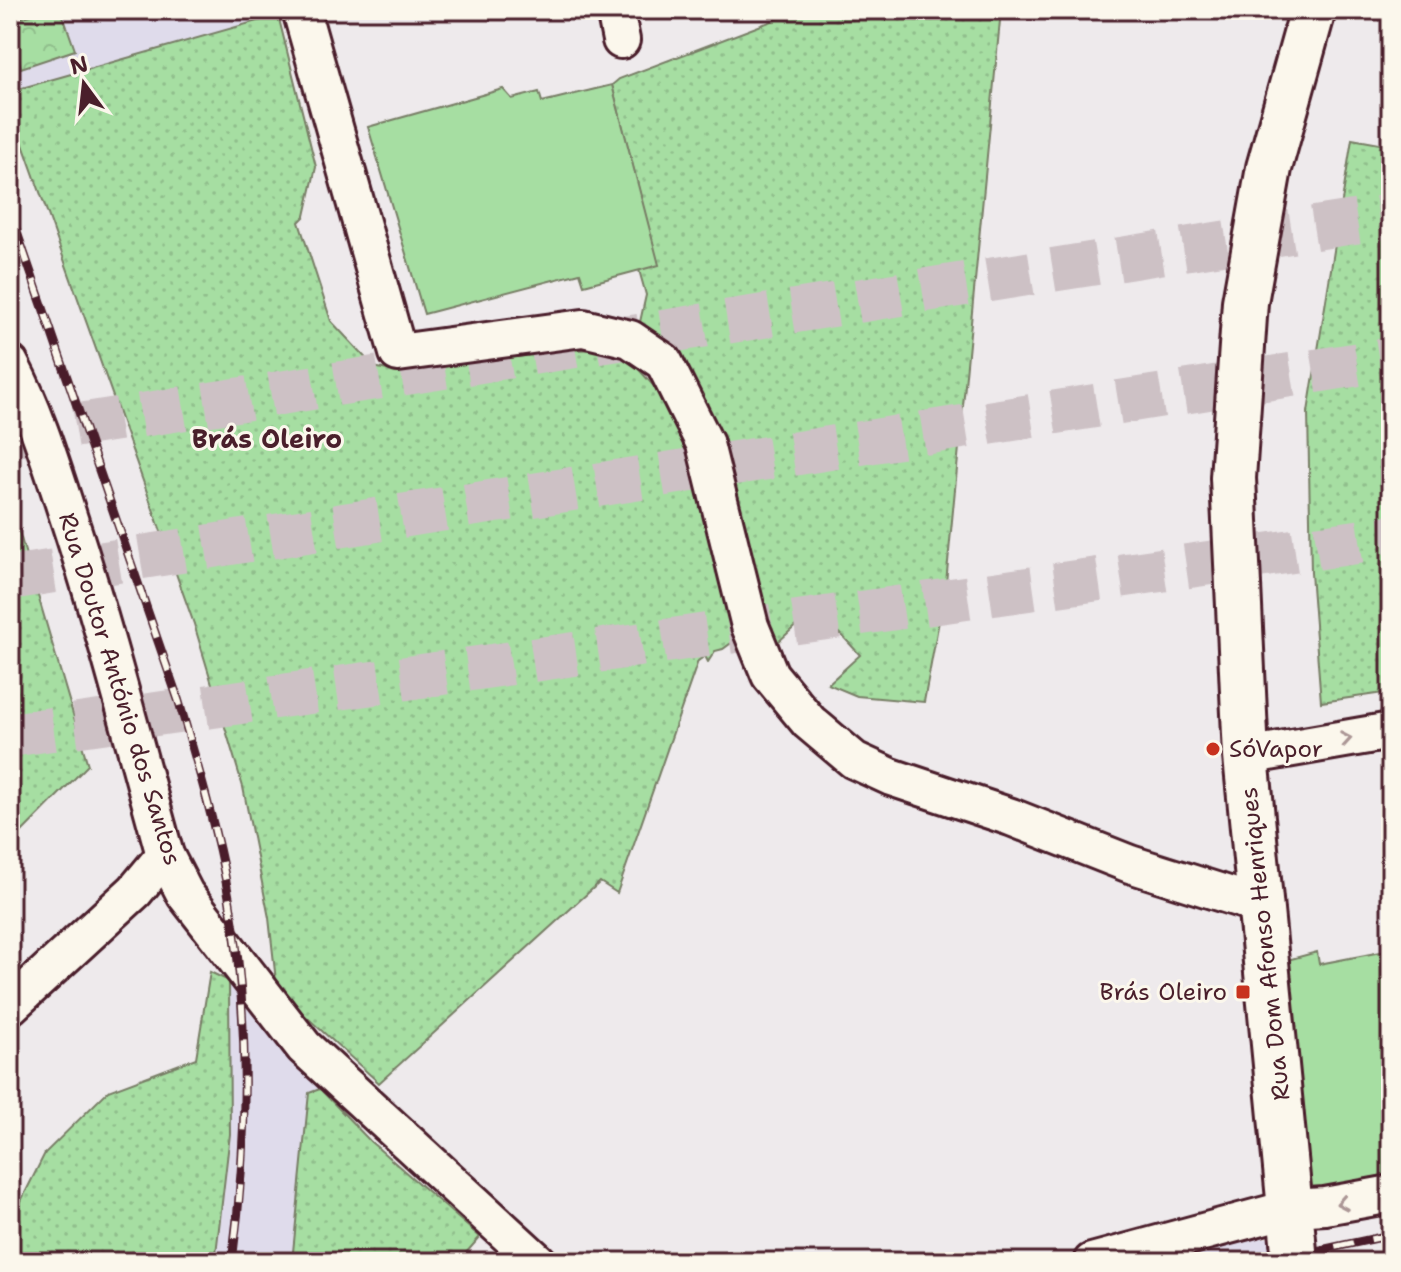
<svg xmlns="http://www.w3.org/2000/svg" width="1401" height="1272" viewBox="0 0 1401 1272" font-family="'Shantell Sans',sans-serif">
	<style>
		.built { fill: #dfdbeb }
		.grass { fill: url(#grass-dots); stroke: #787e66; stroke-width: 2 }
		.park { fill: url(#park-crowns); stroke: #787e66; stroke-width: 2 }
		.garden { fill: #a6dea2; stroke: #787e66; stroke-width: 2 }
		.lines { fill: none; stroke-linecap: round; stroke-linejoin: round }
		.highway-tunnel { stroke: #cdc1c5; stroke-width: 44; stroke-dasharray: 44 22; stroke-linecap: butt }
		.minor-casing { stroke: #4a1f2b; stroke-width: 42 }
		.major-casing { stroke: #4a1f2b; stroke-width: 50 }
		.minor { stroke: #fbf7ec; stroke-width: 36 }
		.major { stroke: #fbf7ec; stroke-width: 44 }
		.rail-casing { stroke: #4a1f2b; stroke-width: 9 }
		.rail { stroke: #fbf7ec; stroke-width: 6; stroke-dasharray: 18; stroke-linecap: butt }
		.major-bridge-casing { stroke: #4a1f2b; stroke-width: 50; stroke-linecap: butt }
		.major-bridge { stroke: #fbf7ec; stroke-width: 44 }
		.oneway { stroke: #ab9695 }
		.poi-dot { fill: #c8321e; stroke: #fbf7ec; stroke-width: 3 }
		.labels { text-anchor: middle; dominant-baseline: central; stroke-width: 6; stroke-linejoin: round; paint-order: stroke }
		.street-label { font-size: 24px; fill: #4a1f2b; stroke: #fbf7ec }
		.poi-label { font-size: 24px; fill: #4a1f2b; stroke: #fbf7ec; text-anchor: start }
		.neighbourhood-label { font-size: 26px; font-weight: bold; fill: #4a1f2b; stroke: #fbf7ec }
	</style>
	<defs>
		<pattern id="grass-dots" width="8" height="8" patternUnits="userSpaceOnUse" patternTransform="scale(2)"><rect width="8" height="8" fill="#a6dea2"/><path d="M2 2h.1M6 6h.1" fill="none" stroke="#90be8c" stroke-width="1.8" stroke-linecap="round"/></pattern>
		<pattern id="park-crowns" width="20" height="18" patternUnits="userSpaceOnUse" patternTransform="scale(2)"><rect width="20" height="18" fill="#a6dea2"/><path d="M2 6a3 3 0 1 1 6 0M12 15a3 3 0 1 1 6 0" fill="none" stroke="#90be8c"/></pattern>
	</defs>
	<rect width="100%" height="100%" fill="#eeeaec"/>
	<filter id="ink" filterUnits="userSpaceOnUse"><feTurbulence type="fractalNoise" baseFrequency=".0125" numOctaves="2"/><feDisplacementMap in="SourceGraphic" scale="16" xChannelSelector="R" yChannelSelector="G"/><feConvolveMatrix kernelMatrix="1 2 1 2 8 2 1 2 1" color-interpolation-filters="sRGB"/></filter>
	<g filter="url(#ink)">
		<g class="built">
			<polygon points="10,10 276,10 278,15 15,90 10,74"/>
			<polygon points="229,981 320,1089 309,1093 292,1262 215,1262 230,1134"/>
			<polygon points="1255,1238 1269,1238 1276,1247 1276,1262 1159,1262"/>
		</g>
		<g class="grass">
			<polygon points="801,10 1001,10 946,583 924,702 857,696 828,684 860,655 816,607 775,645 765,637 733,503 638,331 646,295 639,270 658,264 612,85 619,79"/>
			<polygon points="278,15 316,167 305,216 299,222 331,321 374,367 396,372 571,350 604,349 634,364 678,413 742,635 723,649 715,651 708,662 705,656 698,661 617,893 600,882 379,1083 277,990 269,918 243,787 194,624 10,108 10,93 15,90"/>
			<polygon points="1352,139 1391,146 1391,183 1382,220 1391,243 1391,692 1321,702 1311,573 1308,412"/>
			<polygon points="10,501 88,765 10,844"/>
			<polygon points="210,972 229,981 230,1134 215,1262 16,1262 19,1205 45,1153 108,1091 196,1058"/>
			<polygon points="320,1089 371,1142 480,1237 458,1262 292,1262 309,1093"/>
		</g>
		<polygon class="park" points="52,10 61,10 75,50 21,68 10,20"/>
		<g class="garden">
			<polygon points="612,85 659,265 584,285 580,273 424,314 368,127 503,89 512,99 539,92 542,102"/>
			<polygon points="1391,950 1391,1174 1306,1190 1280,962 1317,952 1319,964"/>
		</g>
		<g class="lines">
			<g class="highway-tunnel">
				<polyline points="10,436 1391,216"/>
				<polyline points="10,578 1391,359"/>
				<polyline points="10,735 1391,537"/>
			</g>
			<defs>
				<g id="minor">
					<polyline points="301,10 398,353 583,328 630,339 664,362 705,444 750,626 770,675 809,722 854,760 891,777 1011,817 1130,864 1260,905"/>
					<polyline points="615,10 621,40"/>
					<path d="M10 364C36 413 52 467 69 519 105 629 134 743 165 855L185 894 304 1047 538 1262"/>
					<polyline points="1246,756 1391,731"/>
					<polyline points="10,1006 135,891 165,855"/>
					<polyline points="1092,1262 1292,1208 1325,1206 1391,1194"/>
				</g>
				<polyline id="major" points="1293,1240 1246,756 1233,478 1245,302 1269,168 1313,10"/>
			</defs>
			<use href="#minor" class="minor-casing"/>
			<use href="#major" class="major-casing"/>
			<use href="#minor" class="minor"/>
			<use href="#major" class="major"/>
			<defs>
				<g id="rail">
					<path d="M10 212 179 702C198 766 217 831 229 897 250 1018 248 1141 232 1262"/>
					<polyline points="1265,1262 1391,1235"/>
				</g>
			</defs>
			<use href="#rail" class="rail-casing"/>
			<use href="#rail" class="rail"/>
			<defs>
				<polyline id="major-bridge" points="1293,1240 1295,1262"/>
			</defs>
			<use href="#major-bridge" class="major-bridge-casing"/>
			<use href="#major-bridge" class="major-bridge"/>
		</g>
		<defs><path id="oneway-chevron" d="M-2-3.5L2.5 0L-2 3.5" fill="none" stroke-width="1.6" stroke-linecap="round" stroke-linejoin="round" transform="scale(2)"/></defs>
		<g class="oneway">
			<use href="#oneway-chevron" transform="translate(1346 739) rotate(-10)"/>
			<use href="#oneway-chevron" transform="translate(1342 1203) rotate(170)"/>
		</g>
	</g>
	<g class="poi-dot">
		<circle cx="1213" cy="749" r="8"/>
		<rect x="1235" y="984" width="16" height="16" rx="4"/>
	</g>
	<g class="labels">
		<g class="street-label">
			<text transform="translate(120 689) rotate(73)">Rua Doutor António dos Santos</text>
			<text transform="translate(1265 944) rotate(-96)">Rua Dom Afonso Henriques</text>
		</g>
		<g class="poi-label">
			<text x="1229" y="749">SóVapor</text>
			<text x="1227" y="992" text-anchor="end">Brás Oleiro</text>
		</g>
		<g class="neighbourhood-label">
			<text x="267" y="438">Brás Oleiro</text>
		</g>
	</g>
	<rect width="1401" height="1272" fill="none" stroke="#fbf7ec" stroke-width="40"/>
	<rect x="20" y="20" width="1361" height="1232" fill="none" stroke="#4a1f2b" stroke-width="3" filter="url(#ink)"/>
	<g transform="translate(84 84) rotate(345)" stroke="#fbf7ec" stroke-width="6" paint-order="stroke">
	<path d="M0-6L14 30L0 20L-14 30Z" fill="#4a1f2b"/>
	<text y="-12" font-size="22" font-weight="bold" text-anchor="middle" fill="#4a1f2b">N</text>
	</g>
</svg>
